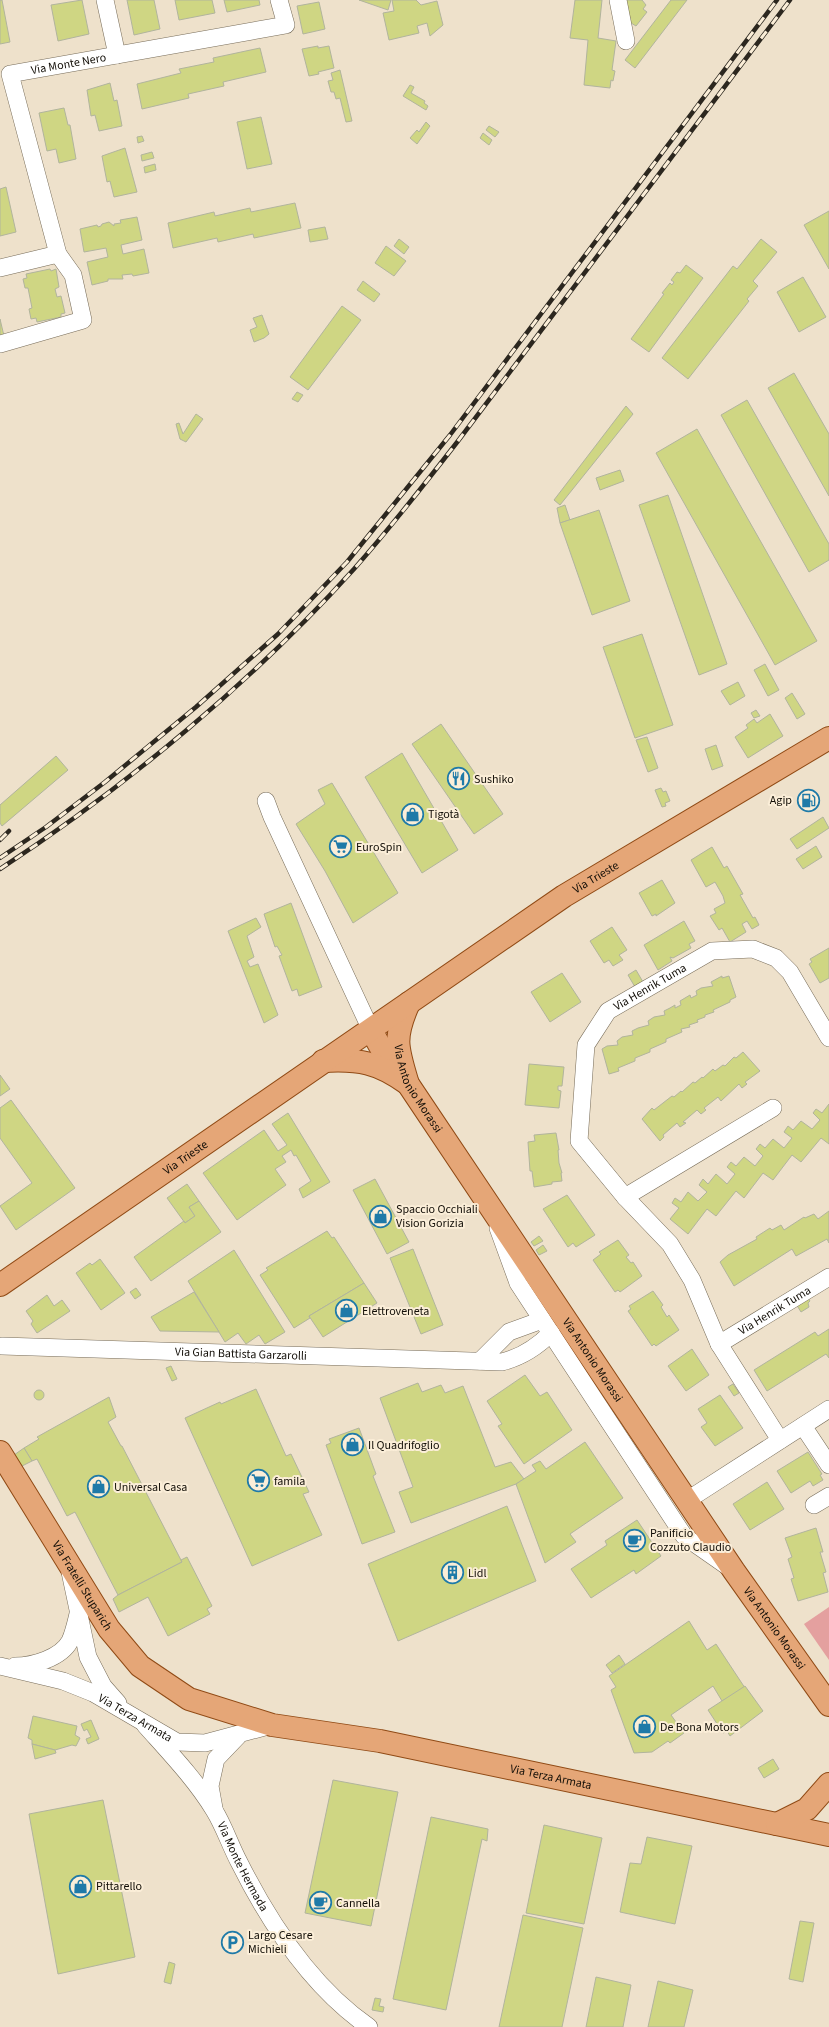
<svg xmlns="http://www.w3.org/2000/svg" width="829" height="2027" viewBox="0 0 829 2027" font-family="'Source Sans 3',sans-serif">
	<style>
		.green { fill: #e4a09f }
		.building { fill: #cfd683; stroke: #b1b49d }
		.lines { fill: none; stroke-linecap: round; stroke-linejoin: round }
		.minor-casing { stroke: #776c59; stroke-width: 18 }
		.primary-casing { stroke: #904a15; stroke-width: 24 }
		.minor { stroke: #fff; stroke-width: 17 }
		.primary { stroke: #e5a677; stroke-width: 22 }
		.rail-casing { stroke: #2c271f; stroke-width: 4.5 }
		.rail { stroke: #fbeed8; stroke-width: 3; stroke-dasharray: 9; stroke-linecap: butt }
		.labels { text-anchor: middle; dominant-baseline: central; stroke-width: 4; stroke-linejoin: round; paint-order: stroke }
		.street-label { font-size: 12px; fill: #120e07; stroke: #fbeed8 }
		.poi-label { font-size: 12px; fill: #120e07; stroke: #fbeed8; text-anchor: start }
	</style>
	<rect width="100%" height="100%" fill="#eee1cb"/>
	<polygon class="green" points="829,1607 829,1660 804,1624"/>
	<g class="building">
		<polygon points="0,0 2,0 10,42 0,44"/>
		<polygon points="82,0 89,34 58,41 51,5"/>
		<polygon points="127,0 154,0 160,29 134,35"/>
		<polygon points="175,0 212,0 215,13 179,20"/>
		<polygon points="224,0 259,0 260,5 227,12"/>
		<polygon points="359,0 391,0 388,10"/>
		<polygon points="392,0 416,0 421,5 437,1 443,25 430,36 427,23 417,26 419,33 389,40 383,13 394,11"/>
		<polygon points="575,0 602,0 598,38 616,41 612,70 615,71 613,81 611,80 610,88 584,85 588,40 570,38"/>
		<polygon points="627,0 642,0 646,5 643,9 647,12 636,26 626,20 625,12 628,7 624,4"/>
		<polygon points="671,0 687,0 635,68 625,60"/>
		<polygon points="319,2 325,29 303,34 297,6"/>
		<polygon points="318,46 318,48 329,46 334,68 318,72 319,74 309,76 302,49"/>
		<polygon points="260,48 266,72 223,82 224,86 188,94 189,98 142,109 137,84 181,73 179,69 214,62 213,58"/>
		<polygon points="340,70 352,121 346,122 340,98 336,99 334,92 331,92 328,81 333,80 331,73"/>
		<polygon points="110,83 114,101 117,100 122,126 99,131 95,115 91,116 87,90"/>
		<polygon points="410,85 414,87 411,93 425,101 424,103 428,106 426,110 403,96"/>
		<polygon points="64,108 68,125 70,125 76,159 59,163 56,149 47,151 39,113"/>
		<polygon points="261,117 272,164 247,169 237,122"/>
		<polygon points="426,122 430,126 417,144 410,138 417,130 419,132"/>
		<polygon points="489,126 499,132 495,137 486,130"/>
		<polygon points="483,133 492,140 489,145 480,138"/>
		<polygon points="142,136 144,141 138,143 137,137"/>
		<polygon points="125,148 137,192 114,197 110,181 107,182 102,156"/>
		<polygon points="152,152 154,158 142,161 141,155"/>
		<polygon points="155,164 156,170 145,173 144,167"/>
		<polygon points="6,187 16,232 0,236 0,189"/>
		<polygon points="295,203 301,228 254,238 253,234 218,242 217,238 173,248 168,223 214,212 215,216 250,208 251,212"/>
		<polygon points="829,211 829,269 804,225"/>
		<polygon points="137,217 142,240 121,245 123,254 144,249 149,273 133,276 132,274 122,275 123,279 108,279 108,281 92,285 87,262 108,257 106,248 84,252 80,229 97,225 98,227 101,226 102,224 109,222 114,226 114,224 121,223 120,220"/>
		<polygon points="325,227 328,239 310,242 308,230"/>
		<polygon points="399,239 409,247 404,254 394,246"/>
		<polygon points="761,239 777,252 753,281 758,286 747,299 749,301 688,379 662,358 733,266 737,269"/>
		<polygon points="386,246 406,261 394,276 375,263"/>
		<polygon points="686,265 703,278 649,352 631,339 664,294 662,293 670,283 672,285 674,282 671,280 677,272 680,273"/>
		<polygon points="50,269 51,271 56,269 59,287 55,289 57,297 61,296 65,313 61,314 61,317 37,322 36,318 31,319 29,309 32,308 28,288 25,288 23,279 27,278 26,274"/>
		<polygon points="803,277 826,317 799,332 777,292"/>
		<polygon points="363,281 380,294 374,302 357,290"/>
		<polygon points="342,306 361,320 308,390 290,377"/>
		<polygon points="262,315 269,334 264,338 254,342 250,330 257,327 253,318"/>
		<polygon points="0,319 4,336 0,336"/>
		<polygon points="794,373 829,434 829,496 768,388"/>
		<polygon points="297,392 303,395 298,402 292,399"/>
		<polygon points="747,400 829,544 829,560 809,572 721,415"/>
		<polygon points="626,406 633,414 560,505 554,500"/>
		<polygon points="196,414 203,419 186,442 180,439 176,424 179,423 183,434"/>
		<polygon points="697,429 817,641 775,665 656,453"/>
		<polygon points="620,470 624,481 600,490 596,478"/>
		<polygon points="668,495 727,664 699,675 639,505"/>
		<polygon points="565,505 570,520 560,523 557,508"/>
		<polygon points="599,510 630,601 592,615 560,523"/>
		<polygon points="642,634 673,725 635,738 603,647"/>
		<polygon points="765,664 779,690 768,696 754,670"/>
		<polygon points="738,682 745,696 730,705 721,691"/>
		<polygon points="792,693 805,714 797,719 785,698"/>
		<polygon points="756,710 760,716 754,718 751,713"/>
		<polygon points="770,714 783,736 748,758 735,737 748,728 746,725 754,719 757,723"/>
		<polygon points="441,724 503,814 474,834 412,744"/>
		<polygon points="647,737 658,768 648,772 636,740"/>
		<polygon points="716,745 723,766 712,770 705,749"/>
		<polygon points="402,753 458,850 422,873 365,777"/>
		<polygon points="56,756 68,770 2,826 0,823 0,805"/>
		<polygon points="332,783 398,893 353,923 325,871 296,824 325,804 318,790"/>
		<polygon points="661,788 663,792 666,791 670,801 665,803 666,806 662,807 655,790"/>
		<polygon points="823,817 829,828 797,849 790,839"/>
		<polygon points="816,846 822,857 803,869 796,859"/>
		<polygon points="712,847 724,868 727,866 743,894 740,895 753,918 755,917 759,925 752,929 747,921 742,924 746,932 730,942 722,928 719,930 710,916 716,913 714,909 725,903 723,896 715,882 706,887 691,860"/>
		<polygon points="662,880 675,903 656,916 656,914 652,916 639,893"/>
		<polygon points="291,903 322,987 299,996 297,989 292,991 279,956 282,955 277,946 275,947 264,914"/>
		<polygon points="256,918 261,927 247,936 254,957 247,961 250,967 258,964 278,1015 264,1023 228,931"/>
		<polygon points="684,921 695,941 689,944 691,948 673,958 670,957 672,961 658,970 644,945"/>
		<polygon points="612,927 627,950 619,955 623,960 613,966 609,960 604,963 590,941"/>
		<polygon points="829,948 829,978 820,983 809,964 812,962 810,959"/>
		<polygon points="636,970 643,982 635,987 628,975"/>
		<polygon points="562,973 581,1002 550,1022 531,992"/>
		<polygon points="722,976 722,978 729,976 736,997 730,1000 730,1002 713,1010 714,1012 705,1015 705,1017 697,1020 698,1022 689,1025 690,1027 681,1029 682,1032 666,1039 666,1042 650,1049 650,1052 635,1058 635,1061 618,1068 619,1071 609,1074 602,1049 607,1046 618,1045 617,1041 622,1037 633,1035 632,1031 638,1028 649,1025 648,1021 654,1017 665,1015 664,1011 670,1008 675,1005 675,1008 681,1005 680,1001 690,995 691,998 697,995 696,991 701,988 713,986 711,982"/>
		<polygon points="743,1052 760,1071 745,1082 747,1084 742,1088 739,1084 721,1101 718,1097 704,1108 706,1110 701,1114 697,1110 683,1122 686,1123 680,1127 677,1123 663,1135 664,1137 660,1141 642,1119 652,1108 654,1110 672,1096 674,1097 681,1091 682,1092 693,1082 695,1083 702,1077 703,1078 713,1069 715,1071 723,1065 725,1066 734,1057 736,1058"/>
		<polygon points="529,1064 564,1067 562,1086 558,1086 558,1090 561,1091 559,1108 525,1105"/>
		<polygon points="0,1075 10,1089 0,1096"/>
		<polygon points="11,1100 75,1188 16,1230 0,1206 32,1183 0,1138 0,1108"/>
		<polygon points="829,1104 829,1144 821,1138 801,1162 792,1155 773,1180 763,1173 744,1198 736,1191 716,1216 707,1209 688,1234 670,1219 679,1208 672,1203 675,1198 681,1202 688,1192 698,1201 707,1192 699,1185 703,1179 708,1184 716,1174 727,1184 735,1174 727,1167 731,1162 736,1166 744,1157 755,1166 763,1156 756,1149 760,1144 765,1148 773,1139 784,1148 792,1138 784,1132 788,1126 793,1130 801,1121 812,1129 820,1120 813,1113 816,1109 822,1113"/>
		<polygon points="288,1113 330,1182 303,1198 299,1189 311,1181 296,1155 294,1156 291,1150 282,1156 286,1162 275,1169 286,1185 237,1220 203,1173 264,1130 278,1151 287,1145 272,1124"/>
		<polygon points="556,1133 559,1150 558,1150 559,1163 562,1173 561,1173 562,1181 552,1182 552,1184 534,1187 532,1171 530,1171 528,1142 535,1141 534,1135"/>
		<polygon points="375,1179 409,1242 387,1254 353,1190"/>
		<polygon points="187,1184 199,1201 189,1207 195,1216 185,1223 167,1198"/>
		<polygon points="567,1195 595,1235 576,1247 573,1243 568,1247 543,1209"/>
		<polygon points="199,1201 221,1232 151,1281 134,1257 184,1221 185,1223 195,1216 189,1207"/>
		<polygon points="829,1211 829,1243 827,1239 796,1256 792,1249 734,1286 720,1262 728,1255 757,1239 756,1237 770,1228 772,1230 781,1225 784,1230 804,1217 805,1218 814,1214 818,1219"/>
		<polygon points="327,1231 332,1238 334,1237 364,1283 309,1316 310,1318 294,1328 260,1275 268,1270 266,1268"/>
		<polygon points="539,1236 543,1241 534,1246 531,1242"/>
		<polygon points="618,1240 629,1255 626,1257 631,1263 633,1262 642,1276 620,1292 618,1290 615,1292 593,1260 601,1254 599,1252"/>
		<polygon points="543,1245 547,1251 539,1255 536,1250"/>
		<polygon points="413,1249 443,1325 421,1334 390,1258"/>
		<polygon points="234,1250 285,1332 265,1344 259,1335 246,1344 238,1333 225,1342 188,1281"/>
		<polygon points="100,1259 125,1293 101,1310 76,1273 90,1263 92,1265"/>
		<polygon points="364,1283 377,1303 323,1337 309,1316"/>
		<polygon points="136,1288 141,1295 135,1299 130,1292"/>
		<polygon points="653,1291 663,1305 661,1307 667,1317 669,1315 679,1330 656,1346 654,1344 652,1346 628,1311 631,1309 629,1306"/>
		<polygon points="194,1292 219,1332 160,1331 151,1317"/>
		<polygon points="804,1292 810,1301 808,1303 809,1307 801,1312 793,1299"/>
		<polygon points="47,1295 54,1306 62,1300 70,1311 37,1333 31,1324 33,1321 26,1311"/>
		<polygon points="829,1329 829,1358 826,1354 767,1391 754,1370 815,1332 818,1336"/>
		<polygon points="692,1349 709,1375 686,1391 668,1366"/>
		<polygon points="171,1366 177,1379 172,1381 166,1368"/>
		<polygon points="525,1375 540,1396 547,1392 572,1430 524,1464 498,1426 502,1424 487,1401"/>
		<polygon points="418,1383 422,1392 441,1385 445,1393 463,1386 495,1467 511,1462 524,1479 516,1484 411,1523 399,1492 413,1487 380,1398"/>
		<polygon points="733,1384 739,1393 734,1396 728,1387"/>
		<polygon points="256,1389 286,1456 291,1454 309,1492 303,1494 322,1535 252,1566 185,1418 220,1402 221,1404"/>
		<circle cx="39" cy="1395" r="5"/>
		<polygon points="720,1395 743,1428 715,1446 701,1427 707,1423 698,1409"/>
		<polygon points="109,1397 116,1417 108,1422 121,1446 122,1446 182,1562 118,1595 75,1512 67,1516 37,1459 32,1461 24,1448 39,1439 37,1437"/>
		<polygon points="359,1428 376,1474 373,1476 395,1532 362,1544 326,1445 331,1443 329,1439"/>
		<polygon points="585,1442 623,1498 570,1534 576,1542 545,1563 516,1484 536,1471 532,1465 540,1461 546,1469"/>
		<polygon points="24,1448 32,1461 20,1467 14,1455"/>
		<polygon points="808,1452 822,1474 820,1475 823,1480 813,1486 810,1481 791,1493 777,1471"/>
		<polygon points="767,1482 784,1509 750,1530 733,1504"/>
		<polygon points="507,1506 536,1581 398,1641 368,1564"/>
		<polygon points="637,1520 661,1556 636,1574 634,1570 591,1598 571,1569 607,1545 605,1541"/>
		<polygon points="816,1528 823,1552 820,1552 826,1572 823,1573 828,1592 798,1601 791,1579 794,1578 788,1559 792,1557 785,1538"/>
		<polygon points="187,1557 212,1606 207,1609 210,1614 168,1636 148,1597 119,1612 113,1599 118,1595 182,1562 181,1560"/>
		<polygon points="689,1621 707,1650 716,1644 745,1688 722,1701 713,1686 671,1715 684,1733 670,1743 668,1741 652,1752 634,1753 611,1690 616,1687 609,1676"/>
		<polygon points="619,1655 625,1664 612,1673 606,1665"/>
		<polygon points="745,1686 763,1711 730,1736 727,1731 723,1733 708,1710"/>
		<polygon points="33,1716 77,1726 75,1735 80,1738 76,1746 72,1745 55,1750 32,1744 32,1740 28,1738"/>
		<polygon points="91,1720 99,1739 88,1744 86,1739 91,1737 87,1729 84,1731 81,1724"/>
		<polygon points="32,1744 55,1750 56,1753 35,1759"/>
		<polygon points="773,1759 779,1769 764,1778 758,1768"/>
		<polygon points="333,1780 398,1792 371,1926 305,1913"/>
		<polygon points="103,1800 135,1957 58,1974 29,1814"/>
		<polygon points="431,1817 488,1829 487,1841 482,1839 446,2010 393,1999"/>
		<polygon points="544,1825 602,1838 584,1924 526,1913"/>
		<polygon points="647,1837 692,1846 675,1924 620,1912 630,1863 641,1864"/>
		<polygon points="523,1915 583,1928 562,2027 499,2027"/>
		<polygon points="800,1921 814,1923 803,1982 789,1979"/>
		<polygon points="169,1962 175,1964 171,1984 164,1982"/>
		<polygon points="596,1977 631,1985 623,2027 586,2027"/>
		<polygon points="658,1981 693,1990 684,2027 648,2027"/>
		<polygon points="375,1998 381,1999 379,2006 384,2007 383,2012 372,2010"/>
	</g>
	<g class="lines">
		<defs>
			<g id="minor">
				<polyline points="105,0 117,55"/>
				<polyline points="618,0 626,41"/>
				<polyline points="0,268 58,254"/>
				<path id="s1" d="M0 344 83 320 73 275 58 254 10 74 286 25 279 0"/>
				<polyline points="266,801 272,817 371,1030"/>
				<polyline points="625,1197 773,1108"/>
				<polyline points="498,1228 518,1283 684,1536 727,1566"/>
				<path id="s2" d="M719 1344 829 1277"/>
				<path id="s3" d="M2 1346 502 1362C522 1357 537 1347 551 1333"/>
				<polyline points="480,1361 509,1332 542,1320"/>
				<polyline points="803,1426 829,1465"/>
				<path id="s4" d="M780 1440 719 1344 692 1280 670 1244 625 1197 579 1141 586 1045 608 1011 712 951 753 949 776 958 790 972 829 1038"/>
				<polyline points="686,1501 829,1409"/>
				<polyline points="814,1505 829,1496"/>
				<polyline points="70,1572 88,1657 103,1686 118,1703"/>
				<path id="s5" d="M0 1666 63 1681 93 1693 177 1742 205 1743 272 1725"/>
				<path d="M15 1666C33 1666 61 1658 70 1641 74 1632 76 1622 78 1614"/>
				<path id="s6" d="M145 1725C169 1752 195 1779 214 1810 224 1826 230 1845 239 1862 270 1924 311 1987 369 2027"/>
				<polyline points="214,1808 210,1786 216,1759 238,1736"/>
			</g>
			<g id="primary">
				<path id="s7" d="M409 1003C393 1038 397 1048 408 1084L734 1571 829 1705"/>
				<polyline points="371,1030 396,1075"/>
				<path d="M323 1061C359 1059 378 1062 408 1084"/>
				<path id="s8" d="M0 1285 564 896 829 738"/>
				<path id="s9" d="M0 1452 109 1629 140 1666 189 1699 272 1725 380 1741 829 1835"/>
				<polyline points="777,1824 807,1809 829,1784"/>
			</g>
		</defs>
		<use href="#minor" class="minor-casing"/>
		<use href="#primary" class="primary-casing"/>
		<use href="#minor" class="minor"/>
		<use href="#primary" class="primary"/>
		<defs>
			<g id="rail">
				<polyline points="0,840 9,831"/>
				<polyline points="0,858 46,827 105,782 196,707 278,634 347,562 450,435 777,0"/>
				<path d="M0 869C127 786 252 682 354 569 390 528 424 485 458 441L790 0"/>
			</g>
		</defs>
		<use href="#rail" class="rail-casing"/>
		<use href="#rail" class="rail"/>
	</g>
	<defs>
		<symbol id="restaurant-ring" viewBox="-11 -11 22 22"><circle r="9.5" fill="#fbeed8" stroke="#1f7aa8" stroke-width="1.5"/><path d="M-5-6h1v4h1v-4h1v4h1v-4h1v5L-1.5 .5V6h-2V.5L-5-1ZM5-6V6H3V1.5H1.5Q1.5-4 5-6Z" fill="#1f7aa8"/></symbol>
		<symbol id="fuel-ring" viewBox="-11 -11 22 22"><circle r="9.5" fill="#fbeed8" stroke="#1f7aa8" stroke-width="1.5"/><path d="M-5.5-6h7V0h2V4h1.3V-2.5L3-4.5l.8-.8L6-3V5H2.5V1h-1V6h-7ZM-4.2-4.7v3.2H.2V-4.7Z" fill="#1f7aa8"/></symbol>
		<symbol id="shop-ring" viewBox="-11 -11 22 22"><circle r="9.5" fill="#fbeed8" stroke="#1f7aa8" stroke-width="1.5"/><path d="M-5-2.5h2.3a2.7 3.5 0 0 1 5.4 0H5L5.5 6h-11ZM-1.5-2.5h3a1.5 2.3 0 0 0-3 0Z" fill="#1f7aa8"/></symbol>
		<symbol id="supermarket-ring" viewBox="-11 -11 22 22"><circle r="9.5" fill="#fbeed8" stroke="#1f7aa8" stroke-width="1.5"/><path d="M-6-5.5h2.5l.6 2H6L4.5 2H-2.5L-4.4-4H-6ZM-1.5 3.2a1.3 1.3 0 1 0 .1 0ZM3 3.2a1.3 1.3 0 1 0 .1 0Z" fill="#1f7aa8"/></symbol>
		<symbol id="cafe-ring" viewBox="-11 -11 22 22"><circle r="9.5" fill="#fbeed8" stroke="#1f7aa8" stroke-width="1.5"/><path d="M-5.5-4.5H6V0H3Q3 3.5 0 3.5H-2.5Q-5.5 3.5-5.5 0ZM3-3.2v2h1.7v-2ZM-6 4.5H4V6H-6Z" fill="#1f7aa8"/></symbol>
		<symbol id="building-ring" viewBox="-11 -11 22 22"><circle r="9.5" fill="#fbeed8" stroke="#1f7aa8" stroke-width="1.5"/><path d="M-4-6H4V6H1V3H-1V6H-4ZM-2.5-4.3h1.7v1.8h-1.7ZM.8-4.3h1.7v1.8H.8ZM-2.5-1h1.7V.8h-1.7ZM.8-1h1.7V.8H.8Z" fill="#1f7aa8"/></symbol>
		<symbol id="parking-ring" viewBox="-11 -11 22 22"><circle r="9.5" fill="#fbeed8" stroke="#1f7aa8" stroke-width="1.5"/><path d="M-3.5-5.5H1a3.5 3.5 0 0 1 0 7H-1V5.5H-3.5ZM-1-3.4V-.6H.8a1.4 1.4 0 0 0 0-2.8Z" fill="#1f7aa8"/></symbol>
	</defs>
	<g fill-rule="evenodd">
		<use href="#restaurant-ring" x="446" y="766" width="25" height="25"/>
		<use href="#fuel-ring" x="796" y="788" width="25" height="25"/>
		<use href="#shop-ring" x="400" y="802" width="25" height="25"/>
		<use href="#supermarket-ring" x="328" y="834" width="25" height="25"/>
		<use href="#shop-ring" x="368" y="1204" width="25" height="25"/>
		<use href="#shop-ring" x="334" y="1298" width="25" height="25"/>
		<use href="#shop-ring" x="340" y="1432" width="25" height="25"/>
		<use href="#supermarket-ring" x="246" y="1468" width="25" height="25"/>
		<use href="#shop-ring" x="86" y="1474" width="25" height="25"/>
		<use href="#cafe-ring" x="622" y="1528" width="25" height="25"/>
		<use href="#building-ring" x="440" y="1560" width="25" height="25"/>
		<use href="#shop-ring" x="632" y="1714" width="25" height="25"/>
		<use href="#shop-ring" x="68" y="1874" width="25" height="25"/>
		<use href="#cafe-ring" x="308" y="1890" width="25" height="25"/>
		<use href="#parking-ring" x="220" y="1930" width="25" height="25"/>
	</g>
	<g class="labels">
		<g class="street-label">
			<text stroke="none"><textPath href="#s1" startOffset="404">Via Monte Nero</textPath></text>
			<text stroke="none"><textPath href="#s8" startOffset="722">Via Trieste</textPath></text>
			<text stroke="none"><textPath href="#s4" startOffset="548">Via Henrik Tuma</textPath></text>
			<text stroke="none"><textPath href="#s7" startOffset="92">Via Antonio Morassi</textPath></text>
			<text stroke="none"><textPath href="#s8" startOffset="225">Via Trieste</textPath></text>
			<text stroke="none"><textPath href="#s2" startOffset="65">Via Henrik Tuma</textPath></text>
			<text stroke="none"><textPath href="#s3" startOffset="239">Via Gian Battista Garzarolli</textPath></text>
			<text stroke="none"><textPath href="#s7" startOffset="416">Via Antonio Morassi</textPath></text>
			<text stroke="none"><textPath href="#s9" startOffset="157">Via Fratelli Stuparich</textPath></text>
			<text stroke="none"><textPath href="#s7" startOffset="740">Via Antonio Morassi</textPath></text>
			<text stroke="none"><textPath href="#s5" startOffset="146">Via Terza Armata</textPath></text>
			<text stroke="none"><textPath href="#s9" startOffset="686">Via Terza Armata</textPath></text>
			<text stroke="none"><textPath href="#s6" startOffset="173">Via Monte Hermada</textPath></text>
		</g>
		<g class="poi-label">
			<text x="474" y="779">Sushiko</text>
			<text x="792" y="800" text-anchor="end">Agip</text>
			<text x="428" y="814">Tigotà</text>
			<text x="356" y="847">EuroSpin</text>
			<text x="396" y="1209">Spaccio Occhiali<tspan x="396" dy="14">Vision Gorizia</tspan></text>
			<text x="362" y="1311">Elettroveneta</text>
			<text x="368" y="1445">Il Quadrifoglio</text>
			<text x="274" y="1481">famila</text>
			<text x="114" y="1487">Universal Casa</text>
			<text x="650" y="1533">Panificio<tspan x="650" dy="14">Cozzuto Claudio</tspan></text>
			<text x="468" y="1573">Lidl</text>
			<text x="660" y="1727">De Bona Motors</text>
			<text x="96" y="1886">Pittarello</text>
			<text x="336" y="1903">Cannella</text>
			<text x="248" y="1935">Largo Cesare<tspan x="248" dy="14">Michieli</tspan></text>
		</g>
	</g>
</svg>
